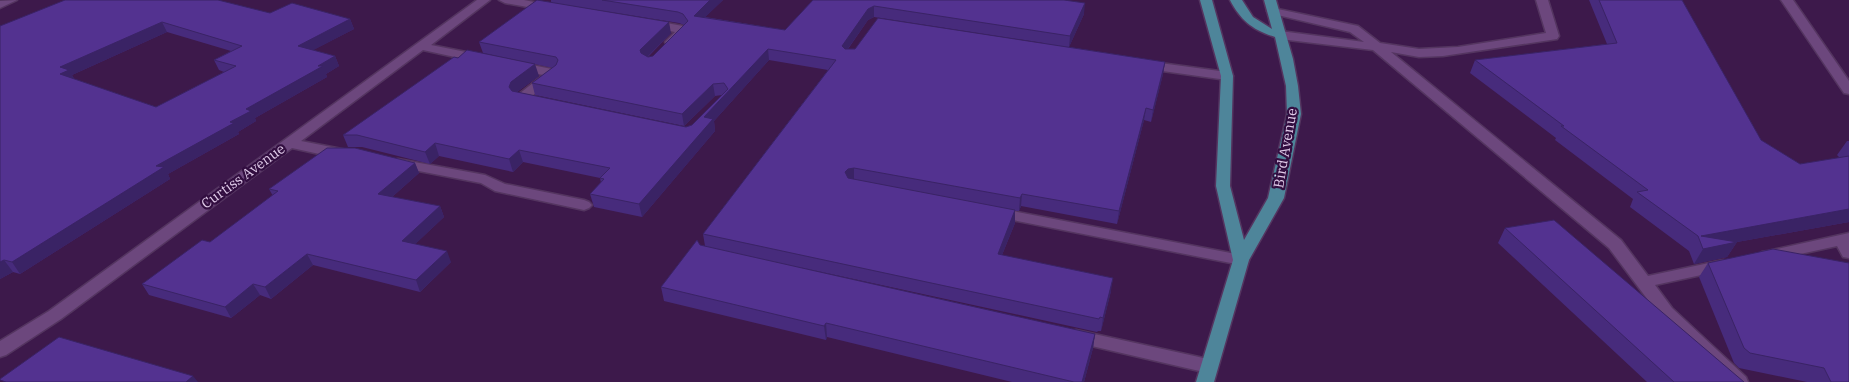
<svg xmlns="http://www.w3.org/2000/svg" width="1849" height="382" viewBox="0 0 1849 382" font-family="'IBM Plex Serif',serif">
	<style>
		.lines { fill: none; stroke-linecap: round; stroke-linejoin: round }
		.minor-casing { stroke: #543560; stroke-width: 3 }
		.major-casing { stroke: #543560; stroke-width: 3 }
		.minor { fill: #6c477d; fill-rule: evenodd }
		.major { fill: #4e859a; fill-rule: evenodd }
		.wall { fill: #472b7c; fill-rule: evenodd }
		.shaded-wall { fill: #3a2365 }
		.building { fill: #533290; stroke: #3a2365; fill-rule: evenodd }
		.labels { text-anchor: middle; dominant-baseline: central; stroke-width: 4.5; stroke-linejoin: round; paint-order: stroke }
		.street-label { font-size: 14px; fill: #e0cbe9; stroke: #320e40 }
	</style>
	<rect width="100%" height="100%" fill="#3d194b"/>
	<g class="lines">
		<defs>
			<g id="minor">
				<polygon points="17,0 0,8 0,1"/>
				<polygon points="477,0 490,0 431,45 486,56 488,59 486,62 482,63 423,50 301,141 347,150 349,153 347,156 333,157 292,148 61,319 6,355 0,357 0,341 49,311"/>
				<polygon points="499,0 524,0 554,6 556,8 550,11 505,3"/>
				<polygon points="1536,0 1548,0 1559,36 1557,39 1443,56 1419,57 1391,52 1621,240 1648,276 1723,260 1729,261 1731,265 1729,269 1655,285 1672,308 1746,377 1748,382 1727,382 1660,316 1609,248 1373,50 1280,39 1274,35 1280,31 1364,42 1350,32 1269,13 1267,11 1273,8 1358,26 1380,43 1419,49 1458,47 1546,33"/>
				<polygon points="1781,0 1793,0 1849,81 1849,94 1844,93"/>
				<polygon points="650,20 683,26 688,32 675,45 667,45 665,42 675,32 646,26 644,24 646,22"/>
				<polygon points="1145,61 1227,72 1233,76 1227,80 1141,68 1139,65"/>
				<polygon points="517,62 557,70 559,73 532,96 537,97 539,100 537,103 521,102 514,98 543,75 513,69 511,66"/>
				<polygon points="398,159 485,175 505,184 584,200 589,202 592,205 589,208 584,210 495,191 481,183 393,166 391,163 393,160"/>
				<polygon points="997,208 1241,255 1247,256 1249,260 1247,264 1241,265 992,216 989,213 992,210"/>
				<polygon points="1849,233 1849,258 1843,257 1837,246 1768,261 1762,260 1760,256 1762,252 1768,251"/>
				<polygon points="1076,330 1208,359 1215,361 1217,366 1215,371 1208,373 1070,341 1067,336 1070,331"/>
			</g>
			<path id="major" d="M1200 0H1212L1233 76 1230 186 1244 240 1268 198 1287 114 1286 86 1275 37C1253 30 1241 21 1230 0H1242L1253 17 1272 29 1264 0H1276L1293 59 1298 86 1301 114 1284 198 1249 260 1214 382H1196L1233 260 1216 186 1221 76Z"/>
		</defs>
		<use href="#minor" class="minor-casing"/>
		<use href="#major" class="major-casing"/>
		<use href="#minor" class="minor"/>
		<use href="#major" class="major"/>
	</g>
	<g class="wall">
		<path d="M551 0H723L705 17 785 30 813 0 1084 14 1069 47 1165 62 1163 74 1151 122 1144 120 1117 224 1021 206 1019 211H1015V223L1002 255 1111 291 1101 331H1098L1097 332 794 266 1095 334 1093 348 1084 382H1012L827 337 826 340 664 301 661 287 700 245 705 246 703 234 828 70 769 60 714 121 715 131 642 217 594 207 590 194 601 183 600 178 523 162 513 172 439 156 430 164 362 147H348L343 135 539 76 517 92 686 127 692 125 722 95 715 96 684 126 535 95 532 83 553 68 483 53 479 42 551 2ZM566 5 679 23 684 25 653 56 648 57 671 33ZM874 17 1043 43 848 49 868 20Z"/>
		<polygon points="1589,0 1682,0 1761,140 1800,164 1840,158 1837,155 1847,141 1849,141 1849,222 1737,242 1727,257 1694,264 1689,251 1630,207 1633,199 1555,140 1556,138 1470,73 1475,60 1607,44"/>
		<path d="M270 13 350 19 354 29 313 50 335 56 339 66 326 74 327 77 255 118 256 121 238 132 239 134 168 174 170 179 20 274 13 272 0 279V26ZM167 32 231 51 214 60 219 70 224 72 156 107 74 79 72 75Z"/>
		<polygon points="415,163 419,173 392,197 440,206 444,217 415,244 451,262 420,292 313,265 271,299 260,295 231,318 149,295 142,284 210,242 273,196 269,189"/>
		<polygon points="1505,228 1744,382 1647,382 1498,243"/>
		<polygon points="1708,263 1849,382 1807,382 1739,368 1734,363 1699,277"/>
	</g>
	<g class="shaded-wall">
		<polygon points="710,0 723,0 695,27 694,16"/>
		<polygon points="1085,3 1084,14 1069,47 1070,36"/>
		<polygon points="874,6 874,17 868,20 842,57 842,46 868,9"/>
		<polygon points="350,19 354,29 302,56 298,46"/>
		<polygon points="162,22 167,32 72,75 75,80 60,74 60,67"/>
		<polygon points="669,22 671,33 642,62 640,50"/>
		<polygon points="768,49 769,60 714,121 715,131 642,217 639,204 704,117"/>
		<polygon points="335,56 339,66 326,74 327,77 255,118 256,121 238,132 239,134 168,174 170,179 20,274 12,262 156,166 246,109"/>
		<polygon points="1165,62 1163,74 1151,122 1153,110"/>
		<polygon points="535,64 539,76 514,94 509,87 511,82"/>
		<polygon points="713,84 715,96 684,126 682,114"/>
		<polygon points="1146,108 1144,120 1117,224 1119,211"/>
		<polygon points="435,143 439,156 430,164 425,152"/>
		<polygon points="519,150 523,162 513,172 509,159"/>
		<polygon points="415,163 419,173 383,205 378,194"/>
		<polygon points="854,168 854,180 849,181 845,172 848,169"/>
		<polygon points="1022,194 1021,206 1019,211 1020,198"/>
		<polygon points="440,206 444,217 407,252 402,241"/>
		<polygon points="1849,209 1849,222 1737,242 1727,257 1694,264 1703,249 1701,236"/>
		<polygon points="1015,210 1015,223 997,267 998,254"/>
		<polygon points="447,251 451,262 420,292 416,280"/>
		<polygon points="307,254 313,265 271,299 265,287"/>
		<polygon points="4,260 13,272 0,279 0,262"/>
		<polygon points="1113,278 1111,291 1101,331 1103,318"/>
		<polygon points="253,284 260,295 231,318 225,307"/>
		<polygon points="826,323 827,337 826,340 824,326"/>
		<polygon points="1095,334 1093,348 1084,382 1082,382"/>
		<polygon points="193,376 198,382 186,382"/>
	</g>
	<g class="building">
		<path d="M65 0H218L270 13 292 3 350 19 298 46 335 56 318 66H323L246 109 251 111 230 122 234 123 156 166 164 167 12 262 4 260 0 262V26ZM162 22 242 46 214 60 236 66 156 107 60 74 69 70 60 67Z"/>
		<polygon points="537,0 669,22 640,50 641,53 648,57 653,56 688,21 683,14 678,12 602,0 710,0 694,16 785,30 813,0 1064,0 1085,3 1070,36 874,6 868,9 842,46 845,49 855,49 878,18 1165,62 1153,110 1146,108 1119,211 1022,194 1020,198 854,168 848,169 845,172 848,178 1015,210 998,254 1113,278 1103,318 1100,317 1099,319 703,234 836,60 768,49 704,117 713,119 639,204 590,194 604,179 600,178 610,168 519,150 509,159 435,143 425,152 357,135 343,135 454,57 458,58 467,50 535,64 511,82 509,87 512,91 686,127 692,125 728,89 724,83 713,84 682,114 532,83 556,65 558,60 556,57 479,42"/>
		<polygon points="1599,0 1682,0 1761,140 1800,164 1849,156 1849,209 1701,236 1737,242 1703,249 1698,236 1637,192 1648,190 1561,126 1564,126 1475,60 1617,43"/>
		<polygon points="327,148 355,148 415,163 378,194 440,206 402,241 447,251 416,280 307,254 265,287 253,284 225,307 142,284 202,240 210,242 278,191 269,189"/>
		<polygon points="1554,220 1744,382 1674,382 1505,228"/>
		<polygon points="697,240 700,245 1095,334 1082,382 1074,382 826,323 824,326 661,287"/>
		<polygon points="1773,249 1849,263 1849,382 1831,382 1824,368 1750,353 1744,348 1708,263"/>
		<polygon points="59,337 193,376 186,382 6,382 0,380 0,379"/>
	</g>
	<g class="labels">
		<g class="street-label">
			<text transform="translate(1285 148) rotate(-80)">Bird Avenue</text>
			<text transform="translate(243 176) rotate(-36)">Curtiss Avenue</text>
		</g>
	</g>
</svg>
